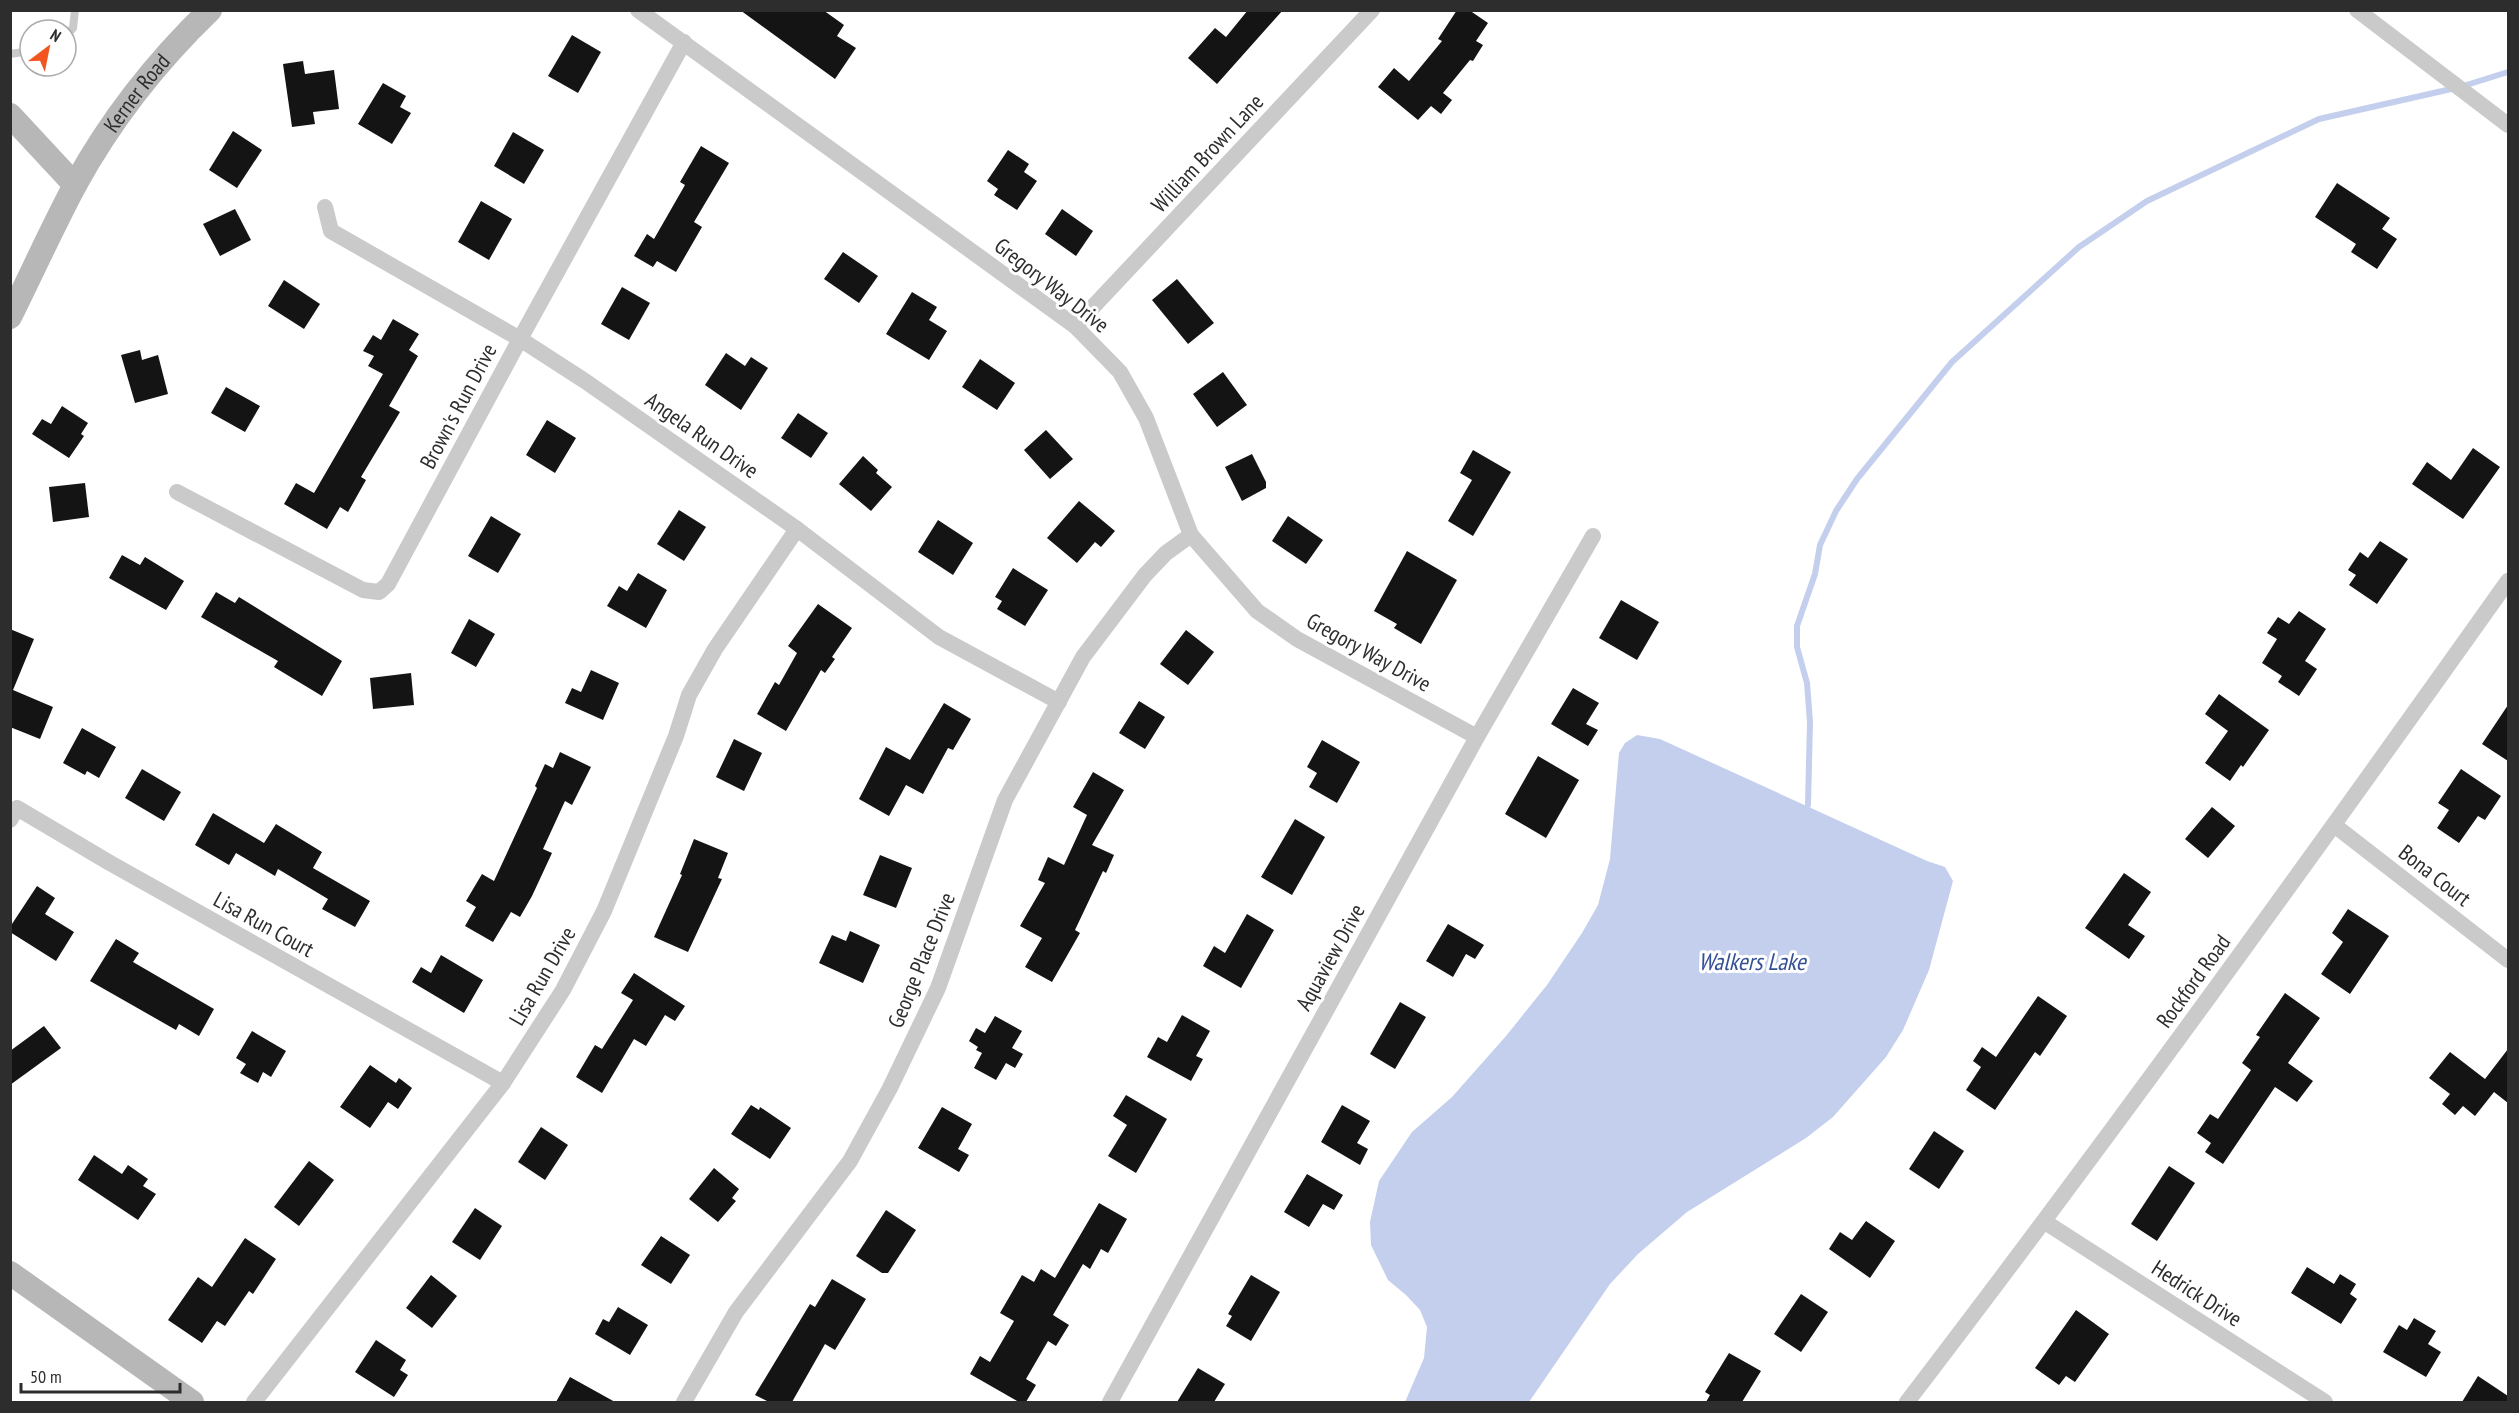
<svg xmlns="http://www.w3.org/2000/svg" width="2519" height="1413" viewBox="0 0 2519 1413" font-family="'PT Sans Narrow',sans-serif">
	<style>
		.water { fill: #c3cfed }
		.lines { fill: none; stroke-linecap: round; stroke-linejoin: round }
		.stream { stroke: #c3cfed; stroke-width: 6 }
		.building { fill: #141414 }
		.lane { stroke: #cacaca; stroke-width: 8 }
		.street { stroke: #cacaca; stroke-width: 16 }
		.secondary { stroke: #b7b7b7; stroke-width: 24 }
		.labels { text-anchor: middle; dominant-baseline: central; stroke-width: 6; stroke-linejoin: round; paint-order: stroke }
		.street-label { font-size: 22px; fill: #2d2d2d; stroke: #fff }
		.water-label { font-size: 24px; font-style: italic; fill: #355094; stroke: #fff }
	</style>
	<rect width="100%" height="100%" fill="#fff"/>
	<polygon class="water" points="1637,735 1660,739 1927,861 1945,867 1953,881 1929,970 1903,1030 1886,1057 1833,1117 1806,1138 1687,1212 1638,1254 1610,1284 1529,1402 1405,1402 1424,1358 1427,1327 1420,1310 1406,1295 1388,1280 1371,1245 1370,1222 1379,1181 1412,1132 1452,1097 1506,1036 1547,985 1582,933 1598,905 1610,859 1619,753 1625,743"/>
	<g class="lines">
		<polyline class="stream" points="1805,811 1808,805 1810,722 1807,683 1797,647 1797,626 1815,574 1820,545 1836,511 1857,479 1952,362 2079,247 2147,201 2319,119 2460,87 2508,72"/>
	</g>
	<g class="building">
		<polygon points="740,10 823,10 844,25 837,36 856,48 835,79"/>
		<polygon points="1248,10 1283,10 1217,84 1188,58 1215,28 1226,37"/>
		<polygon points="1457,10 1469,10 1488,23 1476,41 1483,45 1473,61 1470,60 1443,93 1452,100 1441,114 1431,106 1418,120 1378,87 1394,68 1409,81 1442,41 1438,39"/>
		<polygon points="572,35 601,52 578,93 548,76"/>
		<polygon points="303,61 305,74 334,70 339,109 313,112 315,124 292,127 283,64"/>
		<polygon points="383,83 406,96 400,107 411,113 392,144 358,124"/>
		<polygon points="233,131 262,150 237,188 209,170"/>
		<polygon points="513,132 544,150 524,184 494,166"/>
		<polygon points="701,146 729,163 694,222 702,227 676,272 657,261 653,267 634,256 647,234 654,239 685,185 680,182"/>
		<polygon points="1008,150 1029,164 1024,172 1037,181 1017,210 994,195 998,189 987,181"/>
		<polygon points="2337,183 2390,218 2382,229 2397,239 2377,269 2351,252 2356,244 2315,217"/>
		<polygon points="481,201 512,219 489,260 458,242"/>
		<polygon points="235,209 251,240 220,256 203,224"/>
		<polygon points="1062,209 1093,231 1076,256 1045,234"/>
		<polygon points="843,252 878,276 859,303 824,279"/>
		<polygon points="1177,279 1214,323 1188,344 1152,300"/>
		<polygon points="284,280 320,304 304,329 268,306"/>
		<polygon points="622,287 650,303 629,340 601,324"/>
		<polygon points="912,292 937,307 929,320 947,331 929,360 886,334"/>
		<polygon points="393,319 419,334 409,350 418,356 389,406 400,412 361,477 366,480 348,512 340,507 327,529 284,504 296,483 314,493 383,374 368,366 374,356 363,351 373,335 381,340"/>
		<polygon points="140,350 142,360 158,355 168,394 135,403 121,355"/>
		<polygon points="726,353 745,366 751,357 768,368 741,410 705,385"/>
		<polygon points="980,359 1015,383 997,410 962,387"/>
		<polygon points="1223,372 1247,405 1217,427 1193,394"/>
		<polygon points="226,387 260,406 245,432 211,413"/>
		<polygon points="62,406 88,423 81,434 84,436 69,458 32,434 42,419 51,424"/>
		<polygon points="798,413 828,433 811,458 781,438"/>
		<polygon points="547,420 576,438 555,473 526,455"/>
		<polygon points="1046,430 1073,459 1050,479 1024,450"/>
		<polygon points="2473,448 2500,467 2463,519 2412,484 2427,462 2451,480"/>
		<polygon points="1473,450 1511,472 1473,536 1448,521 1472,480 1460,473"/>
		<polygon points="1252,454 1266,482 1266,488 1242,501 1225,467"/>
		<polygon points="863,456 878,470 876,473 892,487 871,511 839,484"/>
		<polygon points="85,483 89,517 53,522 49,487"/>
		<polygon points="1079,501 1115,531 1101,547 1095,542 1077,563 1047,538"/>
		<polygon points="679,510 706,527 684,561 657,544"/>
		<polygon points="491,516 521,534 498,573 468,556"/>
		<polygon points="1288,516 1323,540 1306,564 1272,541"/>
		<polygon points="938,520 973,543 953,575 918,552"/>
		<polygon points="2380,541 2408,559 2377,604 2349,585 2356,575 2348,570 2360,552 2368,558"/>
		<polygon points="1407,551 1457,580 1421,644 1394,628 1397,624 1374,611"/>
		<polygon points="122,555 140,565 145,557 184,581 166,610 109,578"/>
		<polygon points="1013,568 1048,590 1025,626 997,609 1002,601 995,597"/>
		<polygon points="638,573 667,590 646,628 607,606 619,586 627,591"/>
		<polygon points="216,592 235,603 239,597 342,661 322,696 274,667 278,661 201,617"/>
		<polygon points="1621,600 1659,622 1637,660 1599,638"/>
		<polygon points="818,604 852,628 832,657 835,659 825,673 821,670 786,731 757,714 775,682 779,685 797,653 788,646"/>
		<polygon points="2299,611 2326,629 2305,661 2317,669 2299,696 2278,682 2282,676 2262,663 2277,639 2267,633 2278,617 2289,624"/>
		<polygon points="469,619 495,634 476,667 451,653"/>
		<polygon points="10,629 34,639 13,690 53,707 40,739 10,727"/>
		<polygon points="1186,630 1214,652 1188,685 1160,664"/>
		<polygon points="591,670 619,683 603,720 565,703 572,688 581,692"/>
		<polygon points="411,673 414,705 373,709 370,678"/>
		<polygon points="1573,688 1599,703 1586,724 1598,730 1588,746 1551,724"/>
		<polygon points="2219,694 2269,730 2243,767 2241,765 2230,781 2205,763 2228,731 2205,714"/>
		<polygon points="1139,701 1165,717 1145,749 1119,733"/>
		<polygon points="944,703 971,719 953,750 948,748 923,794 906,785 889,816 859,799 886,747 910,760"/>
		<polygon points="2508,705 2508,761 2482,744"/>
		<polygon points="82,728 116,747 99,778 87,771 85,775 63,763"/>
		<polygon points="734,739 762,753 744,791 716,777"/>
		<polygon points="1322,740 1360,762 1337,803 1309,787 1317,773 1307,767"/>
		<polygon points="560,752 591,767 572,805 565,801 543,849 552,853 532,896 520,917 511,912 493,942 465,926 476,907 466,901 482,874 494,881 537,788 535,786 545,764 553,768"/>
		<polygon points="1538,756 1579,780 1546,838 1505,814"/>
		<polygon points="142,769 181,792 164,821 125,798"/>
		<polygon points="2461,769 2501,796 2485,820 2478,816 2459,843 2437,828 2449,810 2438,803"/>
		<polygon points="1093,772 1124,790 1092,845 1114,855 1106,873 1103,871 1075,930 1080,933 1052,982 1025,967 1042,938 1020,926 1045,883 1038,880 1048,857 1064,865 1087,815 1073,807"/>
		<polygon points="2212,807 2235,826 2208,858 2185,839"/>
		<polygon points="213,813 264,843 276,824 322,852 313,868 370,901 355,927 322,909 328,899 278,869 275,876 236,853 229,865 195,845"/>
		<polygon points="1295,819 1325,837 1292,895 1261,877"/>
		<polygon points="694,839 728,853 718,878 722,879 688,952 654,937 682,875 680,874"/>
		<polygon points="880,855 912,868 896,908 863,895"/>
		<polygon points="2124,873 2151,892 2128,925 2145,936 2129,959 2085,928"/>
		<polygon points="37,886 55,898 45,914 74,932 56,961 10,932 10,927"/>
		<polygon points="2348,909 2389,936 2350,994 2321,974 2343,942 2332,933"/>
		<polygon points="1247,914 1274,930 1241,988 1203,966 1214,946 1225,953"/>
		<polygon points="1448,924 1484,945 1475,959 1466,954 1453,977 1426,961"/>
		<polygon points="850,931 880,945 863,983 819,963 832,935 846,941"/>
		<polygon points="116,939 139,953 133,962 214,1009 199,1036 179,1024 176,1030 90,981"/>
		<polygon points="441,955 483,980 464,1013 412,982 421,967 431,973"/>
		<polygon points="634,973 685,1006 675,1021 665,1015 646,1046 634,1039 602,1093 576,1077 595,1045 602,1049 633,1000 621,993"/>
		<polygon points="2285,993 2320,1018 2288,1063 2313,1081 2297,1102 2275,1087 2223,1164 2205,1152 2211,1143 2197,1133 2210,1114 2218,1119 2251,1070 2242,1063 2260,1037 2256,1035"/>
		<polygon points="2038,996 2067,1016 2040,1056 2035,1052 1995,1110 1966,1090 1981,1067 1973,1061 1982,1047 1996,1057"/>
		<polygon points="1400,1002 1426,1017 1395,1069 1370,1054"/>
		<polygon points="1182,1015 1210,1031 1196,1056 1203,1059 1191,1081 1147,1057 1158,1037 1167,1042"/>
		<polygon points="995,1016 1022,1031 1012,1048 1023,1054 1015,1068 1006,1063 996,1080 974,1068 982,1053 976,1050 978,1047 969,1041 976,1028 985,1033"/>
		<polygon points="44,1026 61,1048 10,1085 10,1051"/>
		<polygon points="252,1031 286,1051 271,1077 263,1072 258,1083 240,1073 246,1064 236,1058"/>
		<polygon points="2508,1049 2508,1103 2494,1092 2475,1116 2463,1106 2455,1115 2442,1104 2450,1094 2429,1078 2450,1052 2485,1079"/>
		<polygon points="370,1065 396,1083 399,1078 412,1088 398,1109 388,1102 370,1128 340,1107"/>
		<polygon points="1126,1095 1167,1119 1136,1173 1108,1156 1127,1125 1113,1116"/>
		<polygon points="751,1105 759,1110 760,1107 791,1128 770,1159 731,1134"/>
		<polygon points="1342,1105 1370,1121 1357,1143 1368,1149 1360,1165 1321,1142"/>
		<polygon points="942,1107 972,1124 958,1149 969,1155 959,1172 918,1148"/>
		<polygon points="541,1127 568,1145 545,1180 518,1162"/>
		<polygon points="1934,1131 1964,1151 1939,1189 1909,1169"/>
		<polygon points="94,1155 122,1174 128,1165 148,1179 143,1186 156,1194 138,1220 78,1180"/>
		<polygon points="309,1161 334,1180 299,1226 274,1207"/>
		<polygon points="2169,1166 2195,1183 2157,1241 2131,1224"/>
		<polygon points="714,1168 739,1189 732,1198 736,1201 718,1222 689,1199"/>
		<polygon points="1307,1174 1343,1195 1334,1210 1323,1204 1309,1227 1284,1212"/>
		<polygon points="1099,1203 1127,1219 1108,1253 1101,1249 1090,1269 1083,1264 1053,1315 1069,1325 1056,1346 1048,1341 1026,1379 1036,1385 1026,1402 1019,1402 970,1374 980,1356 990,1362 1014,1321 1000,1313 1022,1275 1034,1282 1041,1269 1055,1278"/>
		<polygon points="475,1208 502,1226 480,1260 452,1242"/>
		<polygon points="886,1210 916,1230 888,1273 882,1273 856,1256"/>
		<polygon points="1866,1221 1895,1241 1870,1278 1829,1249 1840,1232 1852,1240"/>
		<polygon points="661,1236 690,1255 671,1284 641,1265"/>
		<polygon points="245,1238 276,1259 253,1294 249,1291 225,1326 217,1321 202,1343 168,1320 198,1277 212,1287"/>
		<polygon points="2307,1267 2334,1284 2340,1274 2356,1284 2350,1294 2357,1299 2341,1324 2291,1293"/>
		<polygon points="431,1275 457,1296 432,1328 406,1308"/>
		<polygon points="1251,1275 1280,1292 1251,1341 1226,1326 1232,1316 1228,1314"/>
		<polygon points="832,1279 866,1299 835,1350 825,1344 792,1402 769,1402 755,1395 810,1304 815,1307"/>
		<polygon points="1801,1294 1828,1312 1801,1352 1774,1334"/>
		<polygon points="618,1307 648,1325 630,1355 595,1334 603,1319 609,1322"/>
		<polygon points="2076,1310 2109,1334 2075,1382 2066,1376 2059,1385 2035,1368"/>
		<polygon points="2414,1318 2436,1331 2428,1344 2441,1352 2426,1377 2383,1352 2399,1325 2407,1330"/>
		<polygon points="376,1340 406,1360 400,1370 408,1375 394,1397 355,1372"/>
		<polygon points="1729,1353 1761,1371 1742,1402 1706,1402 1710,1395 1705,1392"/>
		<polygon points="1198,1368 1225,1384 1214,1402 1177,1402"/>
		<polygon points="2478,1376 2508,1396 2508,1402 2462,1402"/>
		<polygon points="570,1377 615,1402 556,1402"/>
	</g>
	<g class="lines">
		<g class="lane">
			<polyline points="66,36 73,28 75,10"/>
			<polyline points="10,54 30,51"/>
		</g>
		<g class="street">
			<polyline points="638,10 1075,326 1120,372 1146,418 1191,535 1257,611 1297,639 1477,737"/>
			<polyline points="2357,10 2508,125"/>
			<polyline points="325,207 331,231 520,339 585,381 797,529 939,637 1059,702"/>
			<polyline points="1075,326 1372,10"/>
			<polyline points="177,492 363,590 379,592 388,584 520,339 684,42"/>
			<polyline points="10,820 17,808 110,863 503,1083"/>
			<polyline points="2334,825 2508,960"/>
			<polyline points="2045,1222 2325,1402"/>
			<polyline points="254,1402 503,1083 563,990 604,911 676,736 689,695 715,649 797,529"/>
			<polyline points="684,1402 736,1312 850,1161 890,1088 938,988 1005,800 1083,657 1145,575 1166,553 1191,535"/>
			<polyline points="1110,1402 1477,737 1593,536"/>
			<path d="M1907 1402C2113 1133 2311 858 2508 581"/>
		</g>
		<g class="secondary">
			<polyline points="10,115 75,185"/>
			<path id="s1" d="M10 317C32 273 52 228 75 185 110 121 157 61 210 10"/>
			<polyline points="10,1273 192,1402"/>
		</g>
	</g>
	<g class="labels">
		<g class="street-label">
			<text stroke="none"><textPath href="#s1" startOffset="258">Kerner Road</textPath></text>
			<text transform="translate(1207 153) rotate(-47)">William Brown Lane</text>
			<text transform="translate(1052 285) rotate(38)">Gregory Way Drive</text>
			<text transform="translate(458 406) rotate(-62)">Brown's Run Drive</text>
			<text transform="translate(702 435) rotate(35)">Angela Run Drive</text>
			<text transform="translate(1369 652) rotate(29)">Gregory Way Drive</text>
			<text transform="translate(2435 875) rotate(38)">Bona Court</text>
			<text transform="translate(264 924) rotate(29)">Lisa Run Court</text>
			<text transform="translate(1330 957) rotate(-61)">Aquaview Drive</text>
			<text transform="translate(921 960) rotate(-68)">George Place Drive</text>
			<text transform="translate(542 976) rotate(-60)">Lisa Run Drive</text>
			<text transform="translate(2193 981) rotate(-54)">Rockford Road</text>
			<text transform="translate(2197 1293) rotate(33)">Hedrick Drive</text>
		</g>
		<g class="water-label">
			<text x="1752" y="961">Walkers Lake</text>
		</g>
	</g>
	<rect width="2519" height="1413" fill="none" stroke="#2d2d2d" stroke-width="24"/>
	<g transform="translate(48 48) rotate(32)"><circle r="28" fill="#ffffff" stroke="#ababab" stroke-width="1.5"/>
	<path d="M0-4.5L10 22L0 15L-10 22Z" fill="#f25520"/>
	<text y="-9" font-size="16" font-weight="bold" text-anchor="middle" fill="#2d2d2d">N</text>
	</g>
	<path d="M21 1383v9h159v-9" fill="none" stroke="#2d2d2d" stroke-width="3"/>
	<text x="30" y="1383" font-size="18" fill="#2d2d2d" stroke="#ffffff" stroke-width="4.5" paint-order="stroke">50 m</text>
</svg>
